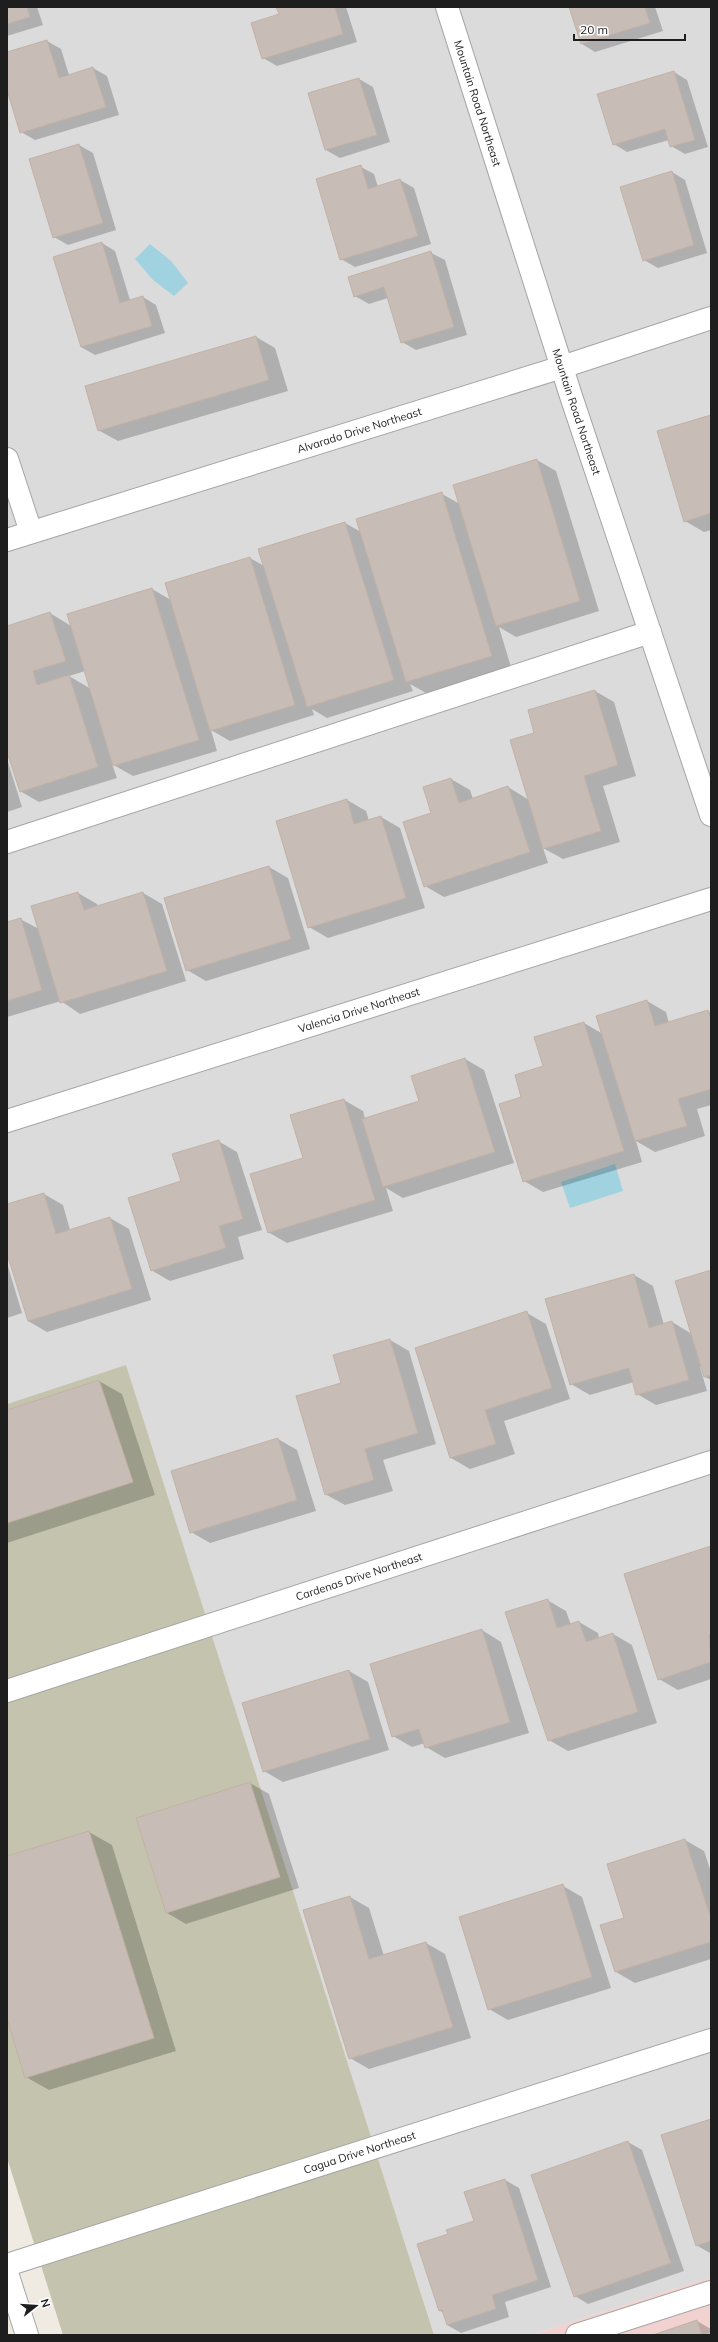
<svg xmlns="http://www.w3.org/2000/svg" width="718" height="2342" viewBox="0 0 718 2342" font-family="Mulish,sans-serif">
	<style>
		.residential { fill: #dcdbdb }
		.commercial { fill: #f1d2d1 }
		.construction { fill: #c4c4ae }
		.water { fill: #a1d2df }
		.shadow { fill: #0003; fill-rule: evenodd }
		.building { fill: #c7bdb6; stroke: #c2b1a5 }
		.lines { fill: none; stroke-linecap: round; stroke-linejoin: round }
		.minor-casing { stroke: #a5a5a5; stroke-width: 24 }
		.minor { stroke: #fff; stroke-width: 22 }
		.labels { text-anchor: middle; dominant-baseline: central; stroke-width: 3; stroke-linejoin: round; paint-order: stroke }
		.street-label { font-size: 11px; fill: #1e1e1e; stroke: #fff }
	</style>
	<rect width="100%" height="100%" fill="#efebe3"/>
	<polygon class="residential" points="7,7 711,7 711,2277 531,2335 434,2335 126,1366 7,1404"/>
	<polygon class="commercial" points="711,2277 711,2335 531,2335"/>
	<polygon class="construction" points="126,1365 434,2335 63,2335 7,2158 7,1404"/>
	<g class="water">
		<polygon points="150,244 171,261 188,283 174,296 153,280 135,259"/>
		<polygon points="615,1164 623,1191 570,1208 561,1182"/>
	</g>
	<g class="shadow">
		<polygon points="7,7 37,7 43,25 7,36"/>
		<polygon points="278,7 346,7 357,42 277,66 263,58 280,15"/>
		<polygon points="570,7 655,7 663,31 595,52 582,44"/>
		<polygon points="47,41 61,49 69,75 93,68 107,76 119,115 35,140 21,132 7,87 7,53"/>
		<polygon points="674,72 687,80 708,147 685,154 671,146 669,140 627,152 614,144"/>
		<polygon points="359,79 373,87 390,142 340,158 326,150 309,94"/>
		<polygon points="79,145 93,153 116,230 68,245 54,237 31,160"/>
		<polygon points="361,167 374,174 378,187 400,180 414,188 431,244 355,267 341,259"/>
		<polygon points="672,172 685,180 707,253 658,268 644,260"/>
		<polygon points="102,243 115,251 130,300 143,297 156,305 165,333 95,355 81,347"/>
		<polygon points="431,253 445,260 467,335 416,350 402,342 388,298 369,304 355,296"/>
		<polygon points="256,337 275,348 288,391 118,441 98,430"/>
		<polygon points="711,416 711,530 704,532 685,521"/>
		<path d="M537 460 556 471 599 611 516 637 499 627 511 667 426 693 410 684 413 691 327 718 312 709 314 715 230 741 211 730 217 751 133 776 112 764 117 778 39 802 20 791 7 749V627L50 613 71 626 152 589 171 600 250 558 264 566 345 523 361 532 442 494 460 504ZM85 671 91 689 69 676Z"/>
		<polygon points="595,691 614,702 636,776 603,786 620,842 563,859 543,848 548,863 444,897 425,886 433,813 451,779 470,790 473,799 508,787 529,800 536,733"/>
		<polygon points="7,759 22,807 7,812"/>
		<polygon points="347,800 366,811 369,821 381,817 400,828 425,908 328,938 309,927"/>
		<polygon points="269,867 288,878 310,949 206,981 187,970"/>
		<polygon points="78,893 97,904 98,907 143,893 162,904 186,981 80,1014 61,1001 7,1017 7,923 20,919 39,929"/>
		<polygon points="647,1001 666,1012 669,1023 708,1011 711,1013 711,1105 697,1109 705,1136 655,1152 636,1141 642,1162 543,1192 524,1181 523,1097 544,1067 584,1023 603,1034"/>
		<polygon points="465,1059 484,1070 514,1163 403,1198 386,1188 393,1211 287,1243 268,1232 304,1159 344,1100 363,1111 365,1119 420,1102"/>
		<polygon points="218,1141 237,1152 262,1230 238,1237 244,1259 170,1281 151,1270 182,1182"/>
		<polygon points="44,1194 63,1205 70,1230 110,1218 129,1229 151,1300 47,1332 28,1321 7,1251 7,1205"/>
		<polygon points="7,1263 22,1313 7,1318"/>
		<polygon points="711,1271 711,1380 705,1377 702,1367 700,1367 707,1391 656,1405 637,1394 634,1382 590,1395 571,1384 634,1275 653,1286 664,1325 672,1322 692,1334"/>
		<polygon points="527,1313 546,1324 570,1399 504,1421 515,1454 470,1469 451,1458"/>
		<polygon points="390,1340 409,1351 436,1444 383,1460 393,1491 345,1505 325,1494 342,1383"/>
		<polygon points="99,1381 122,1394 155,1495 7,1543 7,1411"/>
		<polygon points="278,1439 297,1450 316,1511 210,1543 191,1532"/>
		<polygon points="711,1547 711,1679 678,1690 659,1679"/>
		<polygon points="547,1600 566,1611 571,1625 579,1622 598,1633 599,1638 613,1634 632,1645 657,1723 568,1751 549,1740"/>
		<polygon points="482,1630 501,1642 529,1733 445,1758 426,1747 425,1743 412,1747 393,1736"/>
		<polygon points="349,1671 368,1682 389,1750 283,1782 264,1771"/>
		<polygon points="250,1783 269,1794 299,1888 186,1924 167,1913"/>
		<polygon points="89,1832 112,1845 176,2051 49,2090 26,2077 7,2016 7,1857"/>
		<polygon points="685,1840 704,1851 711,1872 711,1959 635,1983 616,1972 626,1918"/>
		<polygon points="563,1886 582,1897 611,1988 508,2020 489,2009"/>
		<polygon points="350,1897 369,1908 384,1956 426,1943 445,1954 471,2038 369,2069 350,2058"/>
		<polygon points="711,2120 711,2253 710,2253 696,2245"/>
		<polygon points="628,2142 642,2150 684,2271 588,2304 575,2296"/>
		<polygon points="505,2180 519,2188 551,2287 505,2302 509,2317 461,2333 447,2325 444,2313 440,2311 450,2235 475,2222"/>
		<polygon points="697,2321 711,2329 711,2335 656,2335"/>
	</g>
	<g class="building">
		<polygon points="7,7 27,7 30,17 7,24"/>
		<polygon points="276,7 335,7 343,34 262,59 251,23 279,14"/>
		<polygon points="569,7 645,7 650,23 581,44"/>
		<polygon points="47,40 59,78 93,67 106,107 20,133 7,90 7,52"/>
		<polygon points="674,71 695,140 670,147 665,129 613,145 597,94"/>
		<polygon points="359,78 377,135 325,150 308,93"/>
		<polygon points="79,144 103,223 53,238 29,159"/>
		<polygon points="361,165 368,189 400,179 418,236 340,260 316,179"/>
		<polygon points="672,171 694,245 643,261 620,187"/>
		<polygon points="102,242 120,303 143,296 152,326 81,347 53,257"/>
		<polygon points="431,251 454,327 401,343 384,287 354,297 348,277"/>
		<polygon points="256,336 269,380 98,431 85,386"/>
		<polygon points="711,415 711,513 684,522 657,431"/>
		<polygon points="537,459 580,601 496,626 453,485"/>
		<polygon points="442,492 492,656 406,682 356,519"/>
		<polygon points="345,522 394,680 307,707 258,549"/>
		<polygon points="250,557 295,705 210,731 165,583"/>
		<polygon points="152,588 199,740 113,766 67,614"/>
		<polygon points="50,612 66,661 33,671 37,685 69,675 98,767 20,792 7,752 7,626"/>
		<polygon points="595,690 618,765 584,776 601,831 543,849 510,740 534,733 528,710"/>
		<polygon points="451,778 459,803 508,786 530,852 424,887 403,822 431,813 423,787"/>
		<polygon points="347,799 354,824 381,816 406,898 308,928 276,821"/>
		<polygon points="269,866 291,939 186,971 164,898"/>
		<polygon points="78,892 84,910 143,892 167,971 60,1003 31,906"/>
		<polygon points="21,918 42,990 7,1001 7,922"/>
		<polygon points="647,1000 655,1026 708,1010 711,1020 711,1089 678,1099 687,1126 635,1141 596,1016"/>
		<polygon points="584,1022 624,1151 523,1182 499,1104 521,1097 515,1075 543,1066 534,1037"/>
		<polygon points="465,1058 495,1152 383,1187 362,1119 419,1101 411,1076"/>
		<polygon points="344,1099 375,1200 268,1233 250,1174 303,1158 290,1115"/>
		<polygon points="219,1140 243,1219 219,1226 226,1248 151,1271 128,1198 181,1181 172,1154"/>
		<polygon points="44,1193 56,1234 110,1217 132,1289 28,1321 7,1254 7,1204"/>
		<polygon points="711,1270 711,1375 704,1377 675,1281"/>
		<polygon points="634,1274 649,1328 672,1321 689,1380 636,1395 629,1368 570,1385 545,1299"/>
		<polygon points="527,1311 552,1388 485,1410 496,1444 450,1458 415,1348"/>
		<polygon points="390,1339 418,1433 365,1449 374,1480 325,1495 296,1396 341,1383 333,1355"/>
		<polygon points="99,1380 133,1482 7,1523 7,1410"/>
		<polygon points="278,1438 297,1500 190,1533 171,1471"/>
		<polygon points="711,1546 711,1634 709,1635 711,1662 658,1680 624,1574"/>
		<polygon points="548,1599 557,1628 579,1621 586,1642 613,1633 638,1712 548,1741 505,1612"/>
		<polygon points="482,1629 510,1722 425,1748 419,1729 392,1737 370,1664"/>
		<polygon points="349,1670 370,1739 263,1772 242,1703"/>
		<polygon points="250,1782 280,1877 166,1913 136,1818"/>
		<polygon points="89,1831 154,2038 25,2078 7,2019 7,1856"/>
		<polygon points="685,1839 711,1918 711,1942 615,1972 600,1925 624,1918 607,1864"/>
		<polygon points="563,1884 592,1977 488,2010 459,1917"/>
		<polygon points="350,1896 369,1959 426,1942 453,2027 349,2059 303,1910"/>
		<polygon points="711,2119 711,2241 696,2246 661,2135"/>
		<polygon points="628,2141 671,2263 574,2297 531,2175"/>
		<polygon points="505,2179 538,2280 492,2295 496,2309 447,2325 442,2310 439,2311 417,2244 448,2234 446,2230 474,2221 464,2192"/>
		<polygon points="697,2320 702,2335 711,2332 711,2335 653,2335"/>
	</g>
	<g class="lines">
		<defs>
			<g id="minor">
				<path id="s1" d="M447 7 571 396 711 815"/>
				<polyline points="7,459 31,532"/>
				<path id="s2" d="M7 540 562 367 711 318"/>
				<polyline points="7,842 650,632"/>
				<path id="s3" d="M7 1121 711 899"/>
				<path id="s4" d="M7 1691 711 1462"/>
				<path id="s5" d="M7 2265 711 2040"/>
				<polyline points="7,2273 27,2335"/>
				<polyline points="577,2335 711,2292"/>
			</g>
		</defs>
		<use href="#minor" class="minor-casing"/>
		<use href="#minor" class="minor"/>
	</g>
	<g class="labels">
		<g class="street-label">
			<text stroke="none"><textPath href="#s1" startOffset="101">Mountain Road Northeast</textPath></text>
			<text stroke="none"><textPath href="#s1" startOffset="425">Mountain Road Northeast</textPath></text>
			<text stroke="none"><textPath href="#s2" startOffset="369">Alvarado Drive Northeast</textPath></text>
			<text stroke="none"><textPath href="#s3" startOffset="369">Valencia Drive Northeast</textPath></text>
			<text stroke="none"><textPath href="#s4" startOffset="370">Cardenas Drive Northeast</textPath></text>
			<text stroke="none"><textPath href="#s5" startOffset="370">Cagua Drive Northeast</textPath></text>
		</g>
	</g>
	<rect width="718" height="2342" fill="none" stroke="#1e1e1e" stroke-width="16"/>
	<g transform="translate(36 2306) rotate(73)" stroke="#ffffff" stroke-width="3" paint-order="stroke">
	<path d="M0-3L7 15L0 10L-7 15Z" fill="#1e1e1e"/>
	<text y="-6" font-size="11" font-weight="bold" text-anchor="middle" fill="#1e1e1e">N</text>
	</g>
	<path d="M574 34v6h111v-6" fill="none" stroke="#1e1e1e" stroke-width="2"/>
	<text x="580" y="34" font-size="12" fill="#1e1e1e" stroke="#ffffff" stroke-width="3" paint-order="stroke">20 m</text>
</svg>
